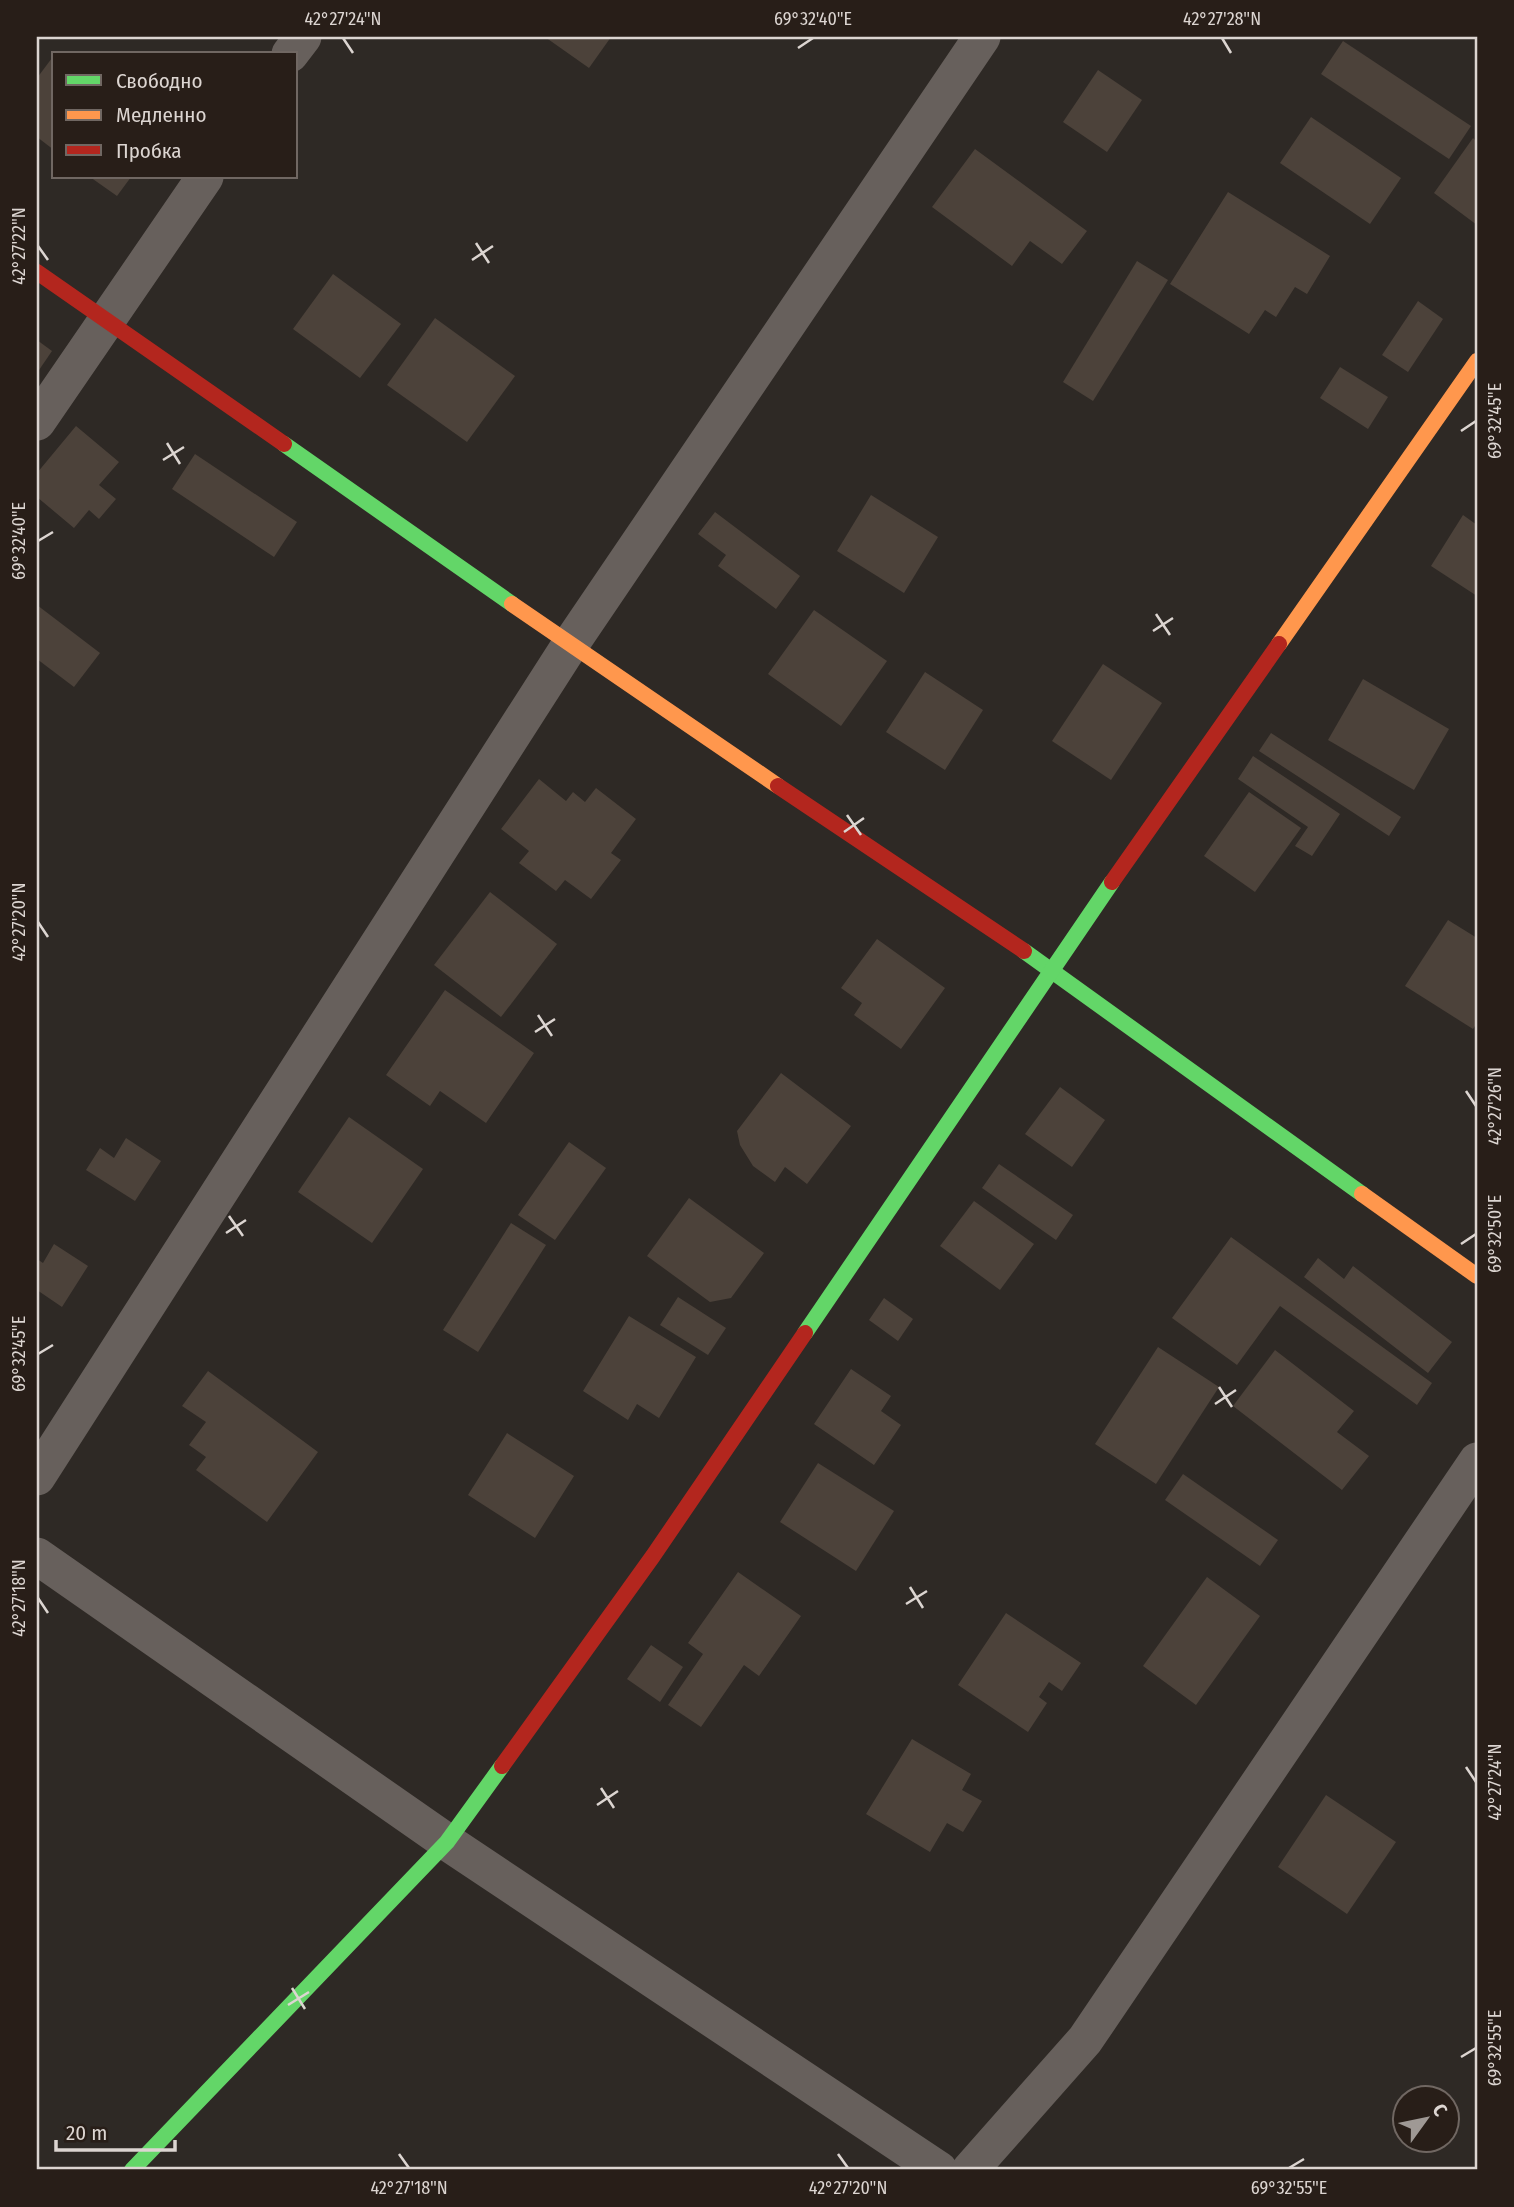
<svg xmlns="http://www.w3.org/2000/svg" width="1514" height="2207" viewBox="0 0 1514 2207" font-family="'Fira Sans Condensed',sans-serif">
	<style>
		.building { fill: #4c423a }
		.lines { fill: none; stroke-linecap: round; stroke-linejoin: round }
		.street { stroke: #67605c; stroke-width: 37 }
		.fast { stroke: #63d668; stroke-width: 16 }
		.slow { stroke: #ff974d; stroke-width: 16 }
		.jam { stroke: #b3261e; stroke-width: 16 }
		.ticks { fill: none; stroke: #dcd5d1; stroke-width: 2.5 }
		.neatline { fill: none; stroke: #dcd5d1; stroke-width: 2.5 }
		.ticks-label { font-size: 18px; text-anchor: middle; fill: #dcd5d1 }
	</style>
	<rect width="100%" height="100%" fill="#2e2925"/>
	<g class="building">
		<polygon points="545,37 611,37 589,68"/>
		<polygon points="1343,41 1471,126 1449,159 1321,74"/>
		<polygon points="52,58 54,60 54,150 37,137 37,78"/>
		<polygon points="1098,70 1142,100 1107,152 1063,122"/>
		<polygon points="1311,117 1401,178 1370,224 1280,163"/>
		<polygon points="1473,138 1477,142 1477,225 1434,193"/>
		<polygon points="975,149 1087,231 1062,264 1030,241 1012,266 932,207"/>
		<polygon points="90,177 131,177 117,196"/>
		<polygon points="1228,192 1330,256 1307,294 1295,287 1276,317 1265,310 1249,334 1170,284"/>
		<polygon points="1137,261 1168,280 1093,401 1063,382"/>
		<polygon points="333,274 401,324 360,378 293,329"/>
		<polygon points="1418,301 1443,319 1408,372 1382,355"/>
		<polygon points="435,318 515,376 467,442 387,385"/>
		<polygon points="37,340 52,351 37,373"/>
		<polygon points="1340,367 1388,397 1368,429 1320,398"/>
		<polygon points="76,426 119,462 99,485 116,499 99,519 89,510 74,528 37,497 37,473"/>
		<polygon points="195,454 297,522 274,557 172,489"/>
		<polygon points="871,495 938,537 904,593 837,551"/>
		<polygon points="715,512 800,576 776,609 718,566 726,555 698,534"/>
		<polygon points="1463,515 1477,525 1477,596 1431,566"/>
		<polygon points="37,605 100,653 74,687 37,659"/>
		<polygon points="814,610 887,661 841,726 768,674"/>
		<polygon points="1103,664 1162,703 1111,780 1052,741"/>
		<polygon points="925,672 983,710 945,770 886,732"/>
		<polygon points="1363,679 1449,729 1414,790 1328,740"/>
		<polygon points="1271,733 1401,817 1389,836 1259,751"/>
		<polygon points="1253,756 1340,814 1312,856 1295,846 1308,827 1238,779"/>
		<polygon points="539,779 566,801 573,792 585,802 596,788 636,819 611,853 621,860 591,899 565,880 556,891 519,863 529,851 501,829"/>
		<polygon points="1249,792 1301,828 1255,892 1204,856"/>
		<polygon points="490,892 557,944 501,1017 434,965"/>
		<polygon points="1448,920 1477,938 1477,1023 1473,1029 1405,986"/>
		<polygon points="877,939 945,988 901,1049 854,1015 862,1003 841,988"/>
		<polygon points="445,990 534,1053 486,1123 440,1091 430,1106 386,1075"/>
		<polygon points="781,1073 851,1126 807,1184 785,1167 775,1182 753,1166 740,1145 737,1131"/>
		<polygon points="1060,1087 1105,1120 1072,1167 1025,1134"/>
		<polygon points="349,1117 423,1169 372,1243 298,1192"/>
		<polygon points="126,1138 161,1161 135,1201 86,1170 100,1148 114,1158"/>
		<polygon points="569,1142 606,1168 555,1240 518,1215"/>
		<polygon points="999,1164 1073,1215 1056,1240 982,1188"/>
		<polygon points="689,1198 764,1253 731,1298 710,1302 647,1256"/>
		<polygon points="974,1201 1034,1244 1000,1290 940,1246"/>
		<polygon points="511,1223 546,1245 478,1352 443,1330"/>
		<polygon points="1231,1237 1432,1383 1417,1405 1280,1306 1237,1365 1172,1318"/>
		<polygon points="54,1244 88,1266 62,1307 37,1290 37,1259 43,1263"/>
		<polygon points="1318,1258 1344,1279 1353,1266 1452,1342 1428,1373 1304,1277"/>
		<polygon points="678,1297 726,1328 708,1355 660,1325"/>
		<polygon points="884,1298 913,1319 898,1341 869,1320"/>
		<polygon points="629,1316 696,1357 659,1418 637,1404 628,1420 583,1391"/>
		<polygon points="1158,1347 1219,1387 1156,1484 1095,1444"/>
		<polygon points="1275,1350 1354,1411 1337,1432 1369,1456 1342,1490 1233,1406"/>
		<polygon points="851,1369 891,1396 881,1411 901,1425 874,1465 814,1424"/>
		<polygon points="208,1371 318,1452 267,1522 196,1470 206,1457 189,1445 206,1422 182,1406"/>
		<polygon points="507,1433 574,1476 535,1538 468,1495"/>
		<polygon points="818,1463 894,1511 856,1571 780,1522"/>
		<polygon points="1183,1474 1278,1540 1260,1566 1165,1500"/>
		<polygon points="738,1572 801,1616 759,1676 744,1665 701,1727 668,1705 703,1654 688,1643"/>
		<polygon points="1207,1577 1260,1616 1196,1705 1143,1666"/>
		<polygon points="1006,1613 1081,1663 1062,1691 1049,1682 1039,1697 1047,1703 1028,1732 958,1685"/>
		<polygon points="651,1645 683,1667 660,1702 627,1679"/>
		<polygon points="912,1739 971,1774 962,1790 982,1801 963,1832 947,1823 930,1852 866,1814"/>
		<polygon points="1326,1795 1396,1842 1347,1914 1278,1867"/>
	</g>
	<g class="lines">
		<g class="street">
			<polyline points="290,54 303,37"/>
			<polyline points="37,422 205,177"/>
			<polyline points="37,1477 570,645 982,37"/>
			<polyline points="37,1556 447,1842 939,2170"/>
			<polyline points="970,2170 1085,2040 1477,1461"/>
		</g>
		<g class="fast">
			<polyline points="284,444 512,604"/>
			<polyline points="1024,951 1362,1194"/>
			<polyline points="805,1333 1112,882"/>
			<polyline points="132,2170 447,1842 502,1766"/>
		</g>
		<g class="slow">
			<polyline points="512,604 778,786"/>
			<polyline points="1279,644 1477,361"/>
			<polyline points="1362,1194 1477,1276"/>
		</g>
		<g class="jam">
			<polyline points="37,272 284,444"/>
			<polyline points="778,786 1024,951"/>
			<polyline points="1112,882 1279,644"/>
			<polyline points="502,1766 653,1556 805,1333"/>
		</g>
	</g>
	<path class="ticks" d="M343 38 353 53M1222 38 1231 53M798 48 813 38M476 243 489 263M38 246 48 260M472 260 493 246M1461 431 1476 421M167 443 180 464M163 460 184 447M38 541 53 532M1156 614 1170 635M1153 631 1173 618M847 815 861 835M844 832 864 818M38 922 48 937M538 1015 552 1036M535 1032 555 1019M1466 1091 1476 1106M229 1216 243 1236M226 1233 246 1220M1461 1244 1476 1234M38 1354 53 1345M1219 1387 1232 1407M1215 1404 1236 1390M910 1587 923 1608M38 1598 48 1613M906 1604 927 1591M1466 1767 1476 1782M601 1788 614 1808M597 1805 618 1791M292 1988 305 2009M288 2005 309 1992M1461 2057 1476 2048M399 2154 409 2168M838 2154 848 2168M1289 2168 1304 2159"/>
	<rect width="1514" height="2207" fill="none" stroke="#281e18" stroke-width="77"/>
	<rect x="52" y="52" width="245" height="126" fill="#281e18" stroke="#706762" stroke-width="2"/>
	<rect x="66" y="75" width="35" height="10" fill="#63d668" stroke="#706762" stroke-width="2"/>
	<text x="116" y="88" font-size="21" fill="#dcd5d1">Свободно</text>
	<rect x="66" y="110" width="35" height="10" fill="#ff974d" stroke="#706762" stroke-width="2"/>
	<text x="116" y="122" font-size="21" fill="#dcd5d1">Медленно</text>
	<rect x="66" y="145" width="35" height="10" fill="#b3261e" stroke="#706762" stroke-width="2"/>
	<text x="116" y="158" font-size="21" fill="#dcd5d1">Пробка</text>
	<g transform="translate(1426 2119) rotate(57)"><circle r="33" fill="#281e18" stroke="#706762" stroke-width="2"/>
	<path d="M0-5L12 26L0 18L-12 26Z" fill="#9f9995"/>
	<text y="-10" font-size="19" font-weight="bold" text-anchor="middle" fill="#dcd5d1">С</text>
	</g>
	<path d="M56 2140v10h119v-10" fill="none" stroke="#dcd5d1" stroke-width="3.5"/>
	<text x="66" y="2140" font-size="21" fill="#dcd5d1" stroke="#281e18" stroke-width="5" paint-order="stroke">20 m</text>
	<rect x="38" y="38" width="1438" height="2130" class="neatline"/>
	<g class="ticks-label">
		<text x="343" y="25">42°27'24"N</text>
		<text x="813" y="25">69°32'40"E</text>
		<text x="1222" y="25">42°27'28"N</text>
		<text transform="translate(19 246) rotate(-90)" y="6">42°27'22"N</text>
		<text transform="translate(1495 421) rotate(-90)" y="6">69°32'45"E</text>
		<text transform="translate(19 541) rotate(-90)" y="6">69°32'40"E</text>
		<text transform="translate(19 922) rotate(-90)" y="6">42°27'20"N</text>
		<text transform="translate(1495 1106) rotate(-90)" y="6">42°27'26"N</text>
		<text transform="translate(1495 1234) rotate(-90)" y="6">69°32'50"E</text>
		<text transform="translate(19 1354) rotate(-90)" y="6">69°32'45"E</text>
		<text transform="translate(19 1598) rotate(-90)" y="6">42°27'18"N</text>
		<text transform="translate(1495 1782) rotate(-90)" y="6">42°27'24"N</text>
		<text transform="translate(1495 2048) rotate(-90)" y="6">69°32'55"E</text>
		<text x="409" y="2194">42°27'18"N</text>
		<text x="848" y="2194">42°27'20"N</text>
		<text x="1289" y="2194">69°32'55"E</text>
	</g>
</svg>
